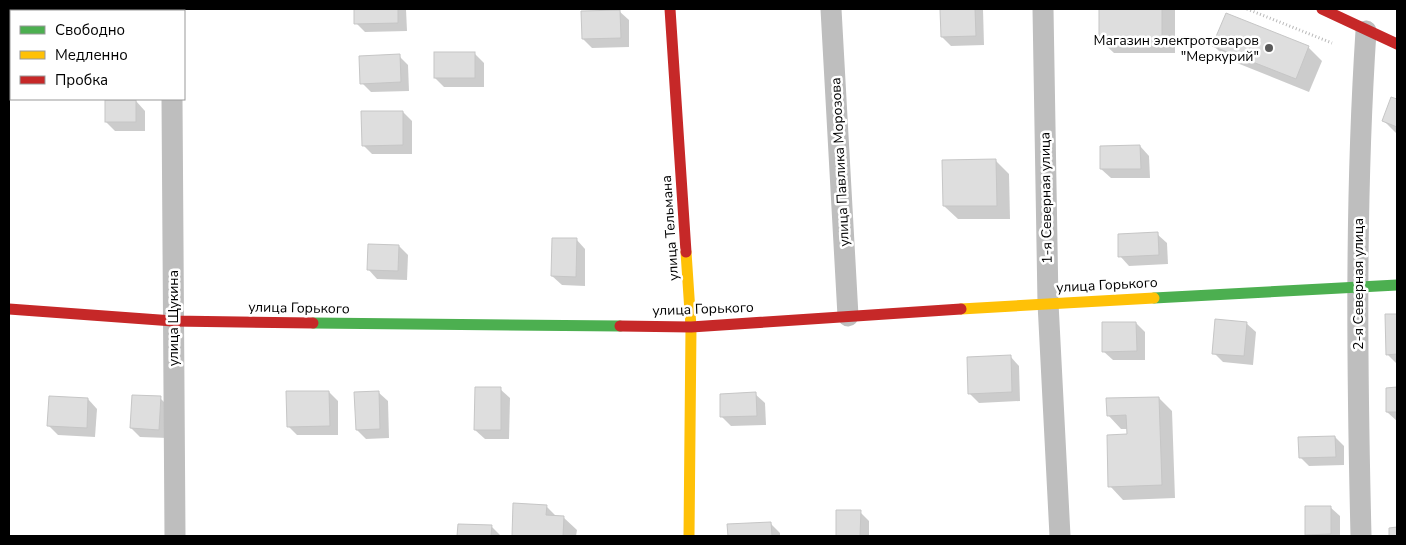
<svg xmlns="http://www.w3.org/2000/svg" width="1406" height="545" viewBox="0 0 1406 545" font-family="'Nunito Sans',sans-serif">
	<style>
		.shadow { fill: #0003 }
		.building { fill: #dedede; stroke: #c6c6c6 }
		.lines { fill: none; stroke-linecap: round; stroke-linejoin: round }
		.path { stroke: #b9b9b9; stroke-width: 3; stroke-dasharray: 1 2.5; stroke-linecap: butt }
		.street { stroke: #bebebe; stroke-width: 21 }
		.fast { stroke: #4caf50; stroke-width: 11 }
		.slow { stroke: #ffc107; stroke-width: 11 }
		.jam { stroke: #c62828; stroke-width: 11 }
		.poi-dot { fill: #595959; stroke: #fff; stroke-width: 2 }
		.labels { text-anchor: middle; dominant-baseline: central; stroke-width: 5; stroke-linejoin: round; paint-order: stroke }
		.poi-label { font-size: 14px; fill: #000; stroke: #fff; text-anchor: end }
		.street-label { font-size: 14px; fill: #000; stroke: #fff }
	</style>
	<rect width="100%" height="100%" fill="#fff"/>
	<g class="shadow">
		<polygon points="355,9 406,9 407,31 365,32 356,23"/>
		<polygon points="941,9 983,9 984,45 951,46 942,37"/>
		<polygon points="1100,9 1175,9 1175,53 1114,53 1100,40"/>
		<polygon points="619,11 629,20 629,47 592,48 583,39"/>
		<polygon points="1214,46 1308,47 1322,61 1309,92 1227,59"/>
		<polygon points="474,53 484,63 484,87 444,87 435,78"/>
		<polygon points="399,56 408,65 409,91 371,92 362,83"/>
		<polygon points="1392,99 1397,101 1397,134 1383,120"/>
		<polygon points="136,101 145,111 145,131 115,131 106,122"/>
		<polygon points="403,112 412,121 412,154 372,154 363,145"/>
		<polygon points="1140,146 1149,156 1150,178 1111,178 1101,169"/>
		<polygon points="995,160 1009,174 1010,219 958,219 944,206"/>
		<polygon points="1157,234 1167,243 1168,264 1129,266 1120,256"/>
		<polygon points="576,239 585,249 585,286 562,285 552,276"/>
		<polygon points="399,246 408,255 407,280 377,279 368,269"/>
		<polygon points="1397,315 1397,363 1396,363 1387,354 1386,316"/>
		<polygon points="1136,323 1145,332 1145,360 1113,360 1103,351"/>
		<polygon points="1246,323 1256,332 1253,365 1223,362 1214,353"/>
		<polygon points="1010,356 1019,366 1020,401 979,403 969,393"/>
		<polygon points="500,389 510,398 509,439 485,439 475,430"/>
		<polygon points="1387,389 1397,389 1397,421 1387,412"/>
		<polygon points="329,392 338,401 338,435 297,435 288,426"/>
		<polygon points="378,392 388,401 389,438 366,439 357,430"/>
		<polygon points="755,394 765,403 766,425 731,426 722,417"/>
		<polygon points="160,398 169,407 168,438 140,437 131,428"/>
		<polygon points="1159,398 1172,411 1175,498 1123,500 1110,486 1128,435 1128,429 1121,429 1108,415"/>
		<polygon points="88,399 97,409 95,437 58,435 48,425"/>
		<polygon points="1335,437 1344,446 1344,465 1309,466 1300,457"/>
		<polygon points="514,505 546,506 557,517 563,517 577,530 576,536 513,536"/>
		<polygon points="1330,507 1340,516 1340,536 1308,536 1306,534"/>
		<polygon points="837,511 860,512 869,521 869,536 837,536"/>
		<polygon points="771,524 780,533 780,536 729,536 728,525"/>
		<polygon points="459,525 491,526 501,536 459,536"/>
	</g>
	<g class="building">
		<polygon points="354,9 398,9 398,23 354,24"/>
		<polygon points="940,9 975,9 976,36 941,37"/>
		<rect x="1099" y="9" width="63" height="31"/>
		<polygon points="620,10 621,38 582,39 581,11"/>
		<polygon points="1226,13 1309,46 1296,79 1212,46"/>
		<rect x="434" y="52" width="41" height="26"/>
		<polygon points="400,54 401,82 360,84 359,56"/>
		<polygon points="1391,97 1397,99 1397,127 1382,121"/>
		<rect x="105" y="100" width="31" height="22"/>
		<polygon points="361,111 403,111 403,145 362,146"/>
		<polygon points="1140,145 1141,169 1100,169 1100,146"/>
		<polygon points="996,159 997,206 943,206 942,160"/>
		<polygon points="1158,232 1159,255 1118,257 1118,234"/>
		<polygon points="552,238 577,238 576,277 551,276"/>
		<polygon points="368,244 399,245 398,271 367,270"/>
		<polygon points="1385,314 1397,314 1397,354 1386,355"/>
		<polygon points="1215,319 1247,322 1244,356 1212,354"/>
		<polygon points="1102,322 1136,322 1137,351 1102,352"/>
		<polygon points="1011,355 1012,392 968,394 967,357"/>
		<polygon points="475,387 501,387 501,430 474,430"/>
		<polygon points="1397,387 1397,412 1386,412 1386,388"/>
		<polygon points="286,391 329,391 330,426 287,427"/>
		<polygon points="379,391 380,429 356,430 354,392"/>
		<polygon points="756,392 757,416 720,417 720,394"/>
		<polygon points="132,395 161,396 159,430 130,428"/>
		<polygon points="49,396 88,398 87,428 47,426"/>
		<polygon points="1159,397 1162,485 1108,487 1107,435 1127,434 1126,415 1107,416 1106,398"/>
		<polygon points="1335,436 1336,457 1299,458 1298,437"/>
		<polygon points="513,503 547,505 546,515 564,516 563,536 512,536"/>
		<polygon points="1305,506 1331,506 1331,534 1305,535"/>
		<polygon points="836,510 861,510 860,536 836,536"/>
		<polygon points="771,522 772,536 728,536 727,524"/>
		<polygon points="458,524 492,525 491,536 457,536"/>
		<polygon points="1397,527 1397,536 1389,536 1389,528"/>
	</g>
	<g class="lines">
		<polyline class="path" points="1247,9 1332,43"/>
		<g class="street">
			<polyline points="172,9 172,11"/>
			<polyline points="831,9 848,316"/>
			<polyline points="1043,9 1048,303 1060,536"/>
			<polyline points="172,99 175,536"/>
			<path d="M1361 536C1357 367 1355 200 1366 31"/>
		</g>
		<g class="fast">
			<polyline points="1154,298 1397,285"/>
			<polyline points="313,323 620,326"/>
		</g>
		<g class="slow">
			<polyline points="686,252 691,327 689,536"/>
			<polyline points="961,309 1154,298"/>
		</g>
		<g class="jam">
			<polyline points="670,9 686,252"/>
			<polyline points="1322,9 1397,44"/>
			<polyline points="9,309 173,321 313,323"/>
			<polyline points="620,326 691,327 961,309"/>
		</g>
	</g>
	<circle class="poi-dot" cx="1269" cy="48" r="5"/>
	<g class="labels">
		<g class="poi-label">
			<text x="1259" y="40">Магазин электротоваров<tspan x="1259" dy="16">"Меркурий"</tspan></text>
		</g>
		<g class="street-label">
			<text transform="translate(840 162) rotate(-93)">улица Павлика Морозова</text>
			<text transform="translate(1046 198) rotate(-91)">1-я Северная улица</text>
			<text transform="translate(670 228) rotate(-94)">улица Тельмана</text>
			<text transform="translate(1358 284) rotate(-90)">2-я Северная улица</text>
			<text transform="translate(1107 285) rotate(-3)">улица Горького</text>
			<text transform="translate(299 308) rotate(1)">улица Горького</text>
			<text transform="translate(703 309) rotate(-2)">улица Горького</text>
			<text transform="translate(173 318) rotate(-90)">улица Щукина</text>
		</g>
	</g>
	<rect width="1406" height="545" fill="none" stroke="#000000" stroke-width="20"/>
	<rect x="10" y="10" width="175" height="90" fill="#ffffff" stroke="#999999"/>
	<rect x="20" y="26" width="25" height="8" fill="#4caf50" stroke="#999999"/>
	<text x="55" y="35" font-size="15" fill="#000000">Свободно</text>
	<rect x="20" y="51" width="25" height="8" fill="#ffc107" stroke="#999999"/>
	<text x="55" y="60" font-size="15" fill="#000000">Медленно</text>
	<rect x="20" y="76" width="25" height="8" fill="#c62828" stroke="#999999"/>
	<text x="55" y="85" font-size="15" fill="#000000">Пробка</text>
</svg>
